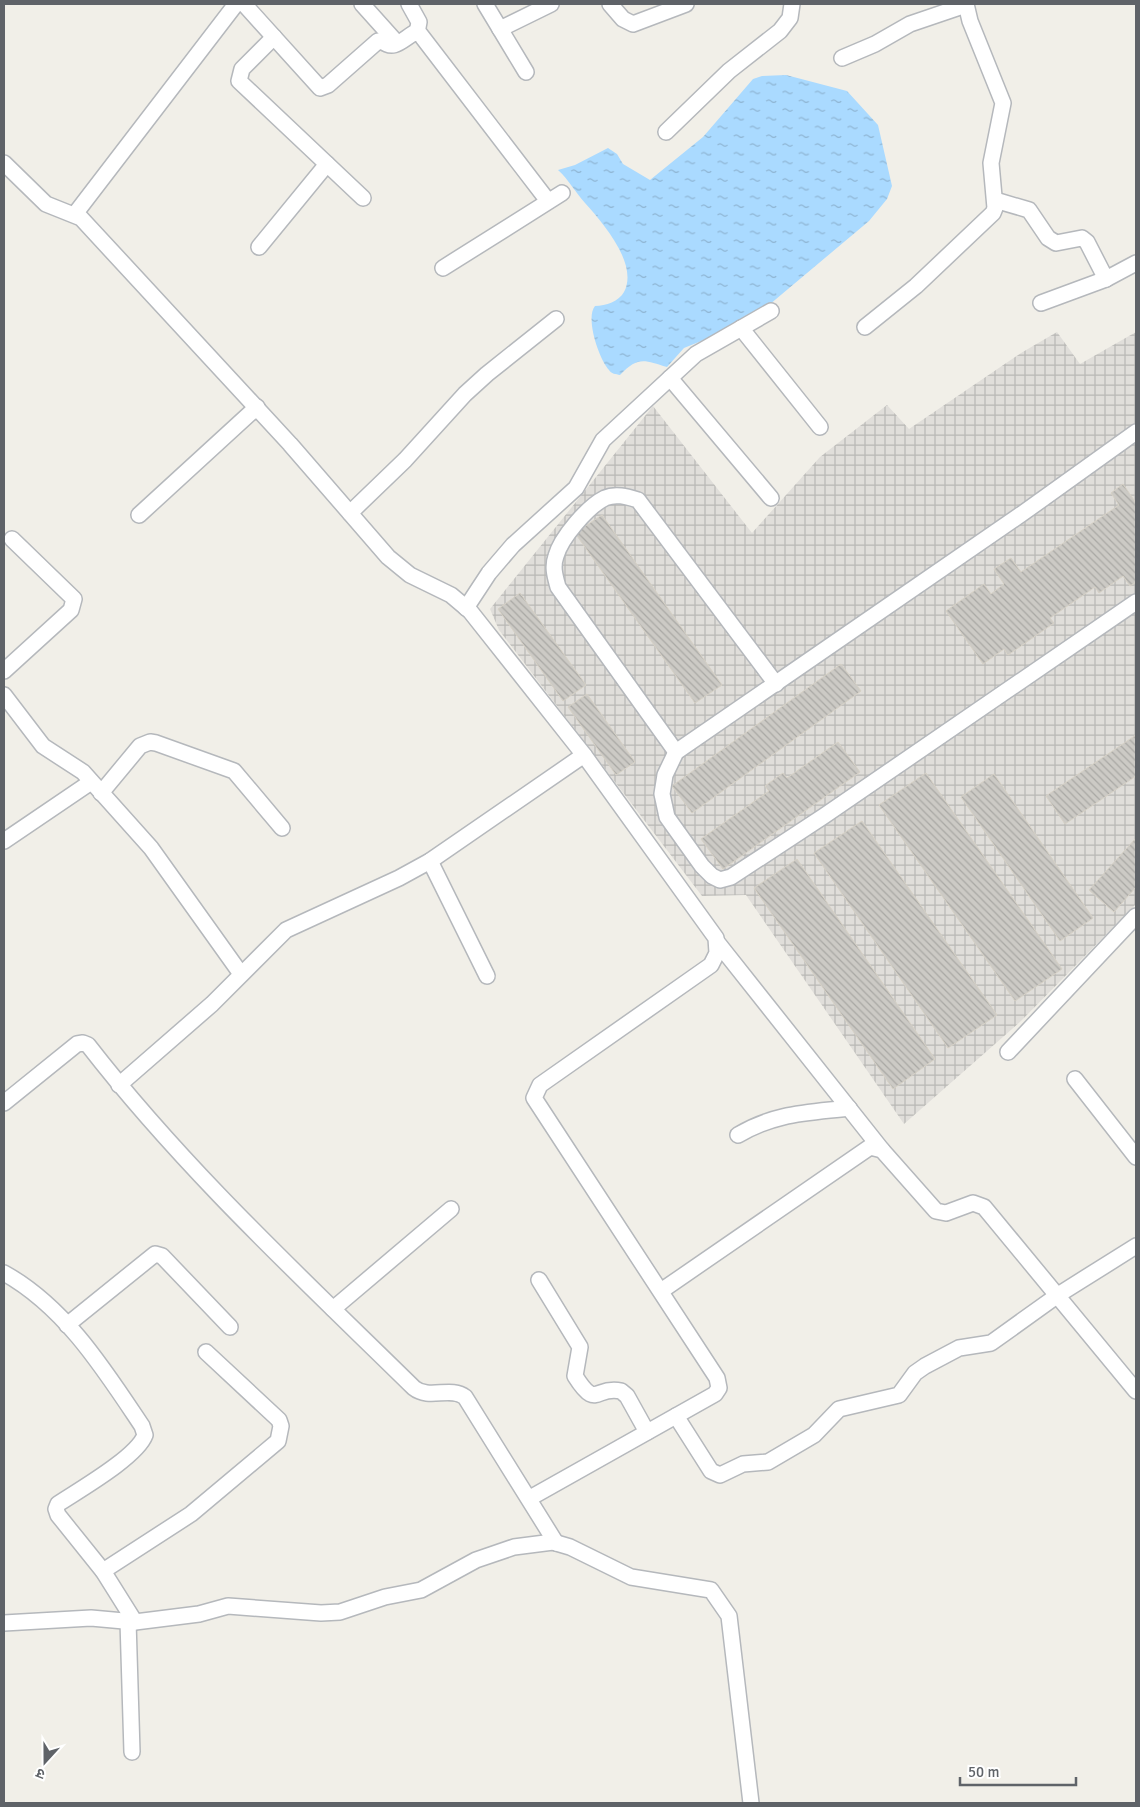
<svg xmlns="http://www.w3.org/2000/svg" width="1140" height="1807" viewBox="0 0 1140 1807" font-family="Signika,'Noto Sans Devanagari',sans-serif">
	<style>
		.industrial { fill: url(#industrial-grid) }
		.water { fill: url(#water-ripples) }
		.building { fill: url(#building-back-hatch); stroke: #d6d1c6 }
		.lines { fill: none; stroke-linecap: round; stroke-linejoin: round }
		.minor-casing { stroke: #b5b8bc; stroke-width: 18 }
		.minor { stroke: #fff; stroke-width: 15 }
	</style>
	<defs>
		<pattern id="industrial-grid" width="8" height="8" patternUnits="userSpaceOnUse" patternTransform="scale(1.25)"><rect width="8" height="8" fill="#e0deda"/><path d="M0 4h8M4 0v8" fill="none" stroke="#b9b8b5"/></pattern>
		<pattern id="water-ripples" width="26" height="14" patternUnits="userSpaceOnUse" patternTransform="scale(1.25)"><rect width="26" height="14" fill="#aadaff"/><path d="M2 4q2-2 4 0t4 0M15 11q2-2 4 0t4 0" fill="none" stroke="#8eb4d2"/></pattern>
		<pattern id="building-back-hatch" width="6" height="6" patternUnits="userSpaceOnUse" patternTransform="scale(1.25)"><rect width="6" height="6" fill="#cccac5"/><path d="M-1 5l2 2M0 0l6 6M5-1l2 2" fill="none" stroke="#a9a8a4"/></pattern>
	</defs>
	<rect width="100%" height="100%" fill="#f1efe8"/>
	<polygon class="industrial" points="1057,332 1080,364 1136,332 1136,904 1021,1021 904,1124 746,895 702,896 499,630 490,609 653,406 752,533 820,457 887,405 909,429 1021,353"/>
	<path class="water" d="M786 75 847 91 878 125 892 186 887 199 869 221 763 310 726 331 684 348 667 367C644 360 638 356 620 375 616 374 611 374 609 370 599 359 585 318 595 306 606 306 619 301 624 292 639 264 602 222 585 203 575 192 569 180 558 170L575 165 608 148 617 154 623 164 650 180 703 137 753 79 762 76Z"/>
	<g class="building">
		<polygon points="1123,484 1136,503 1136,582 1130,586 1123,576 1099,593 1095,587 1050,618 1054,623 1008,655 1004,649 983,664 946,611 984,584 991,594 1004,584 994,569 1011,558 1021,572 1119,505 1111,493"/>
		<polygon points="602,515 722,685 695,703 575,533"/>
		<polygon points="520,593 586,685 563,701 498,609"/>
		<polygon points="841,664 861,691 692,813 672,786"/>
		<polygon points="587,694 635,762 616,775 568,707"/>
		<polygon points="1136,735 1136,776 1065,824 1046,796"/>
		<polygon points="838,742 860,772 723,869 701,839 769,791 765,786 783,773 787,778"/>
		<polygon points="926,773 1062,969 1015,1001 879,805"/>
		<polygon points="994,774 1093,918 1060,941 961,797"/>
		<polygon points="862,821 997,1015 948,1048 814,853"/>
		<polygon points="1136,838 1136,887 1114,912 1089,890"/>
		<polygon points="797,859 935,1059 893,1089 754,888"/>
	</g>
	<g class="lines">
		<defs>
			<g id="minor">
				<path d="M244 4 320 88 328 85 378 41H382C394 51 402 40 414 33L420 34 548 201"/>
				<polyline points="362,4 397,43"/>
				<polyline points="409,4 419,22 417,33"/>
				<polyline points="485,4 526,72"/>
				<polyline points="610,4 623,19 633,24 686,4"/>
				<polyline points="500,29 551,4"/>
				<polyline points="274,37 242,69 239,81 363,198"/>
				<polyline points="842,58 875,44 910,24 966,5"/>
				<polyline points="666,132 729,71 780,31 790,18 792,4"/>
				<polyline points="4,163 46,204 81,218 290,444 388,557 410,575 451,595 470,611 584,755 716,938 717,953 711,965 540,1085 534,1098 717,1378 719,1388 715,1394 530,1498"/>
				<polyline points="995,200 1029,210 1048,238 1056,243 1082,238 1087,242 1106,279"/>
				<polyline points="75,214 236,4"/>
				<polyline points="259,247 327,164"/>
				<polyline points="443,268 562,193"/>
				<polyline points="1041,303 1106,279 1136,263"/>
				<polyline points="865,327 916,286 993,213 995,208 991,163 1003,103 970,21 966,4"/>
				<polyline points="741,328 820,427"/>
				<polyline points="670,378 771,498"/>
				<polyline points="1136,432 1023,513 676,752 665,775 662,794 667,817 702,866 712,876 720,880 731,877 824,816 1136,602"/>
				<polyline points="350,513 405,460 465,394 487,374 556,319"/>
				<polyline points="139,515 257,407"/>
				<polyline points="466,608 489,573 513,545 576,488 603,440 696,354 771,311"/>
				<polyline points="4,671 71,610 74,599 12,539"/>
				<polyline points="4,695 43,746 83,772 151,848 241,974"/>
				<path d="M676 752 558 587C555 576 552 567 556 556 561 538 587 507 605 498 616 493 628 497 638 500L776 684"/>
				<polyline points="101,793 140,746 150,742 156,743 234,771 282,828"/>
				<polyline points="4,841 91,782"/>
				<polyline points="430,861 487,976"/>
				<polyline points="717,942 882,1150"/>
				<polyline points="1008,1052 1136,916"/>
				<polyline points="1075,1079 1136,1157"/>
				<polyline points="119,1085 212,1004 286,930 399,878 430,861 584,755"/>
				<path d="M4 1103 77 1044 83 1043 88 1045C185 1170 302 1278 414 1388 429 1400 451 1386 465 1397L556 1543"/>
				<path d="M738 1135C775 1113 807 1113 849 1108"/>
				<path d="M4 1273C65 1307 104 1369 142 1426L145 1435C137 1457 79 1490 58 1504L56 1509 58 1515 103 1571 135 1622"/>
				<path d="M539 1280 580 1347 575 1376C597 1411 595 1385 621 1391L627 1396 647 1432"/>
				<polyline points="661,1291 870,1147 882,1150 936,1211 946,1213 973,1203 984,1207 1136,1391"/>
				<polyline points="333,1309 451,1209"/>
				<polyline points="67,1325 155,1254 162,1256 230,1327"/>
				<polyline points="676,1416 711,1471 720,1475 743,1464 768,1462 814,1435 839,1409 899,1395 915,1373 925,1366 959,1348 991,1343 1058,1295 1136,1246"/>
				<polyline points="103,1571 191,1514 278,1441 281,1426 279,1420 206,1352"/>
				<polyline points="128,1621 132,1752"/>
				<polyline points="4,1623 91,1618 135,1622 199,1614 228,1606 321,1613 340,1612 385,1597 421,1590 476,1560 514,1547 553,1542 570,1547 631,1577 711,1590 729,1616 751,1803"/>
			</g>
		</defs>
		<use href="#minor" class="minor-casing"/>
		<use href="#minor" class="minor"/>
	</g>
	<rect width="1140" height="1807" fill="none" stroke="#5f6368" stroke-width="10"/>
	<g transform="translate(45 1762) rotate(201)" stroke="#ffffff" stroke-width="4" paint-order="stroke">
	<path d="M0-4L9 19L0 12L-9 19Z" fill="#5f6368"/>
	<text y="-8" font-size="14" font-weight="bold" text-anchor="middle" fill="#5f6368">उ</text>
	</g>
	<path d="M960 1777v8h116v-8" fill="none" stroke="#5f6368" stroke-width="2.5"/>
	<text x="968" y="1777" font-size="15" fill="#5f6368" stroke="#ffffff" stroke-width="4" paint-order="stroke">50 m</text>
</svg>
